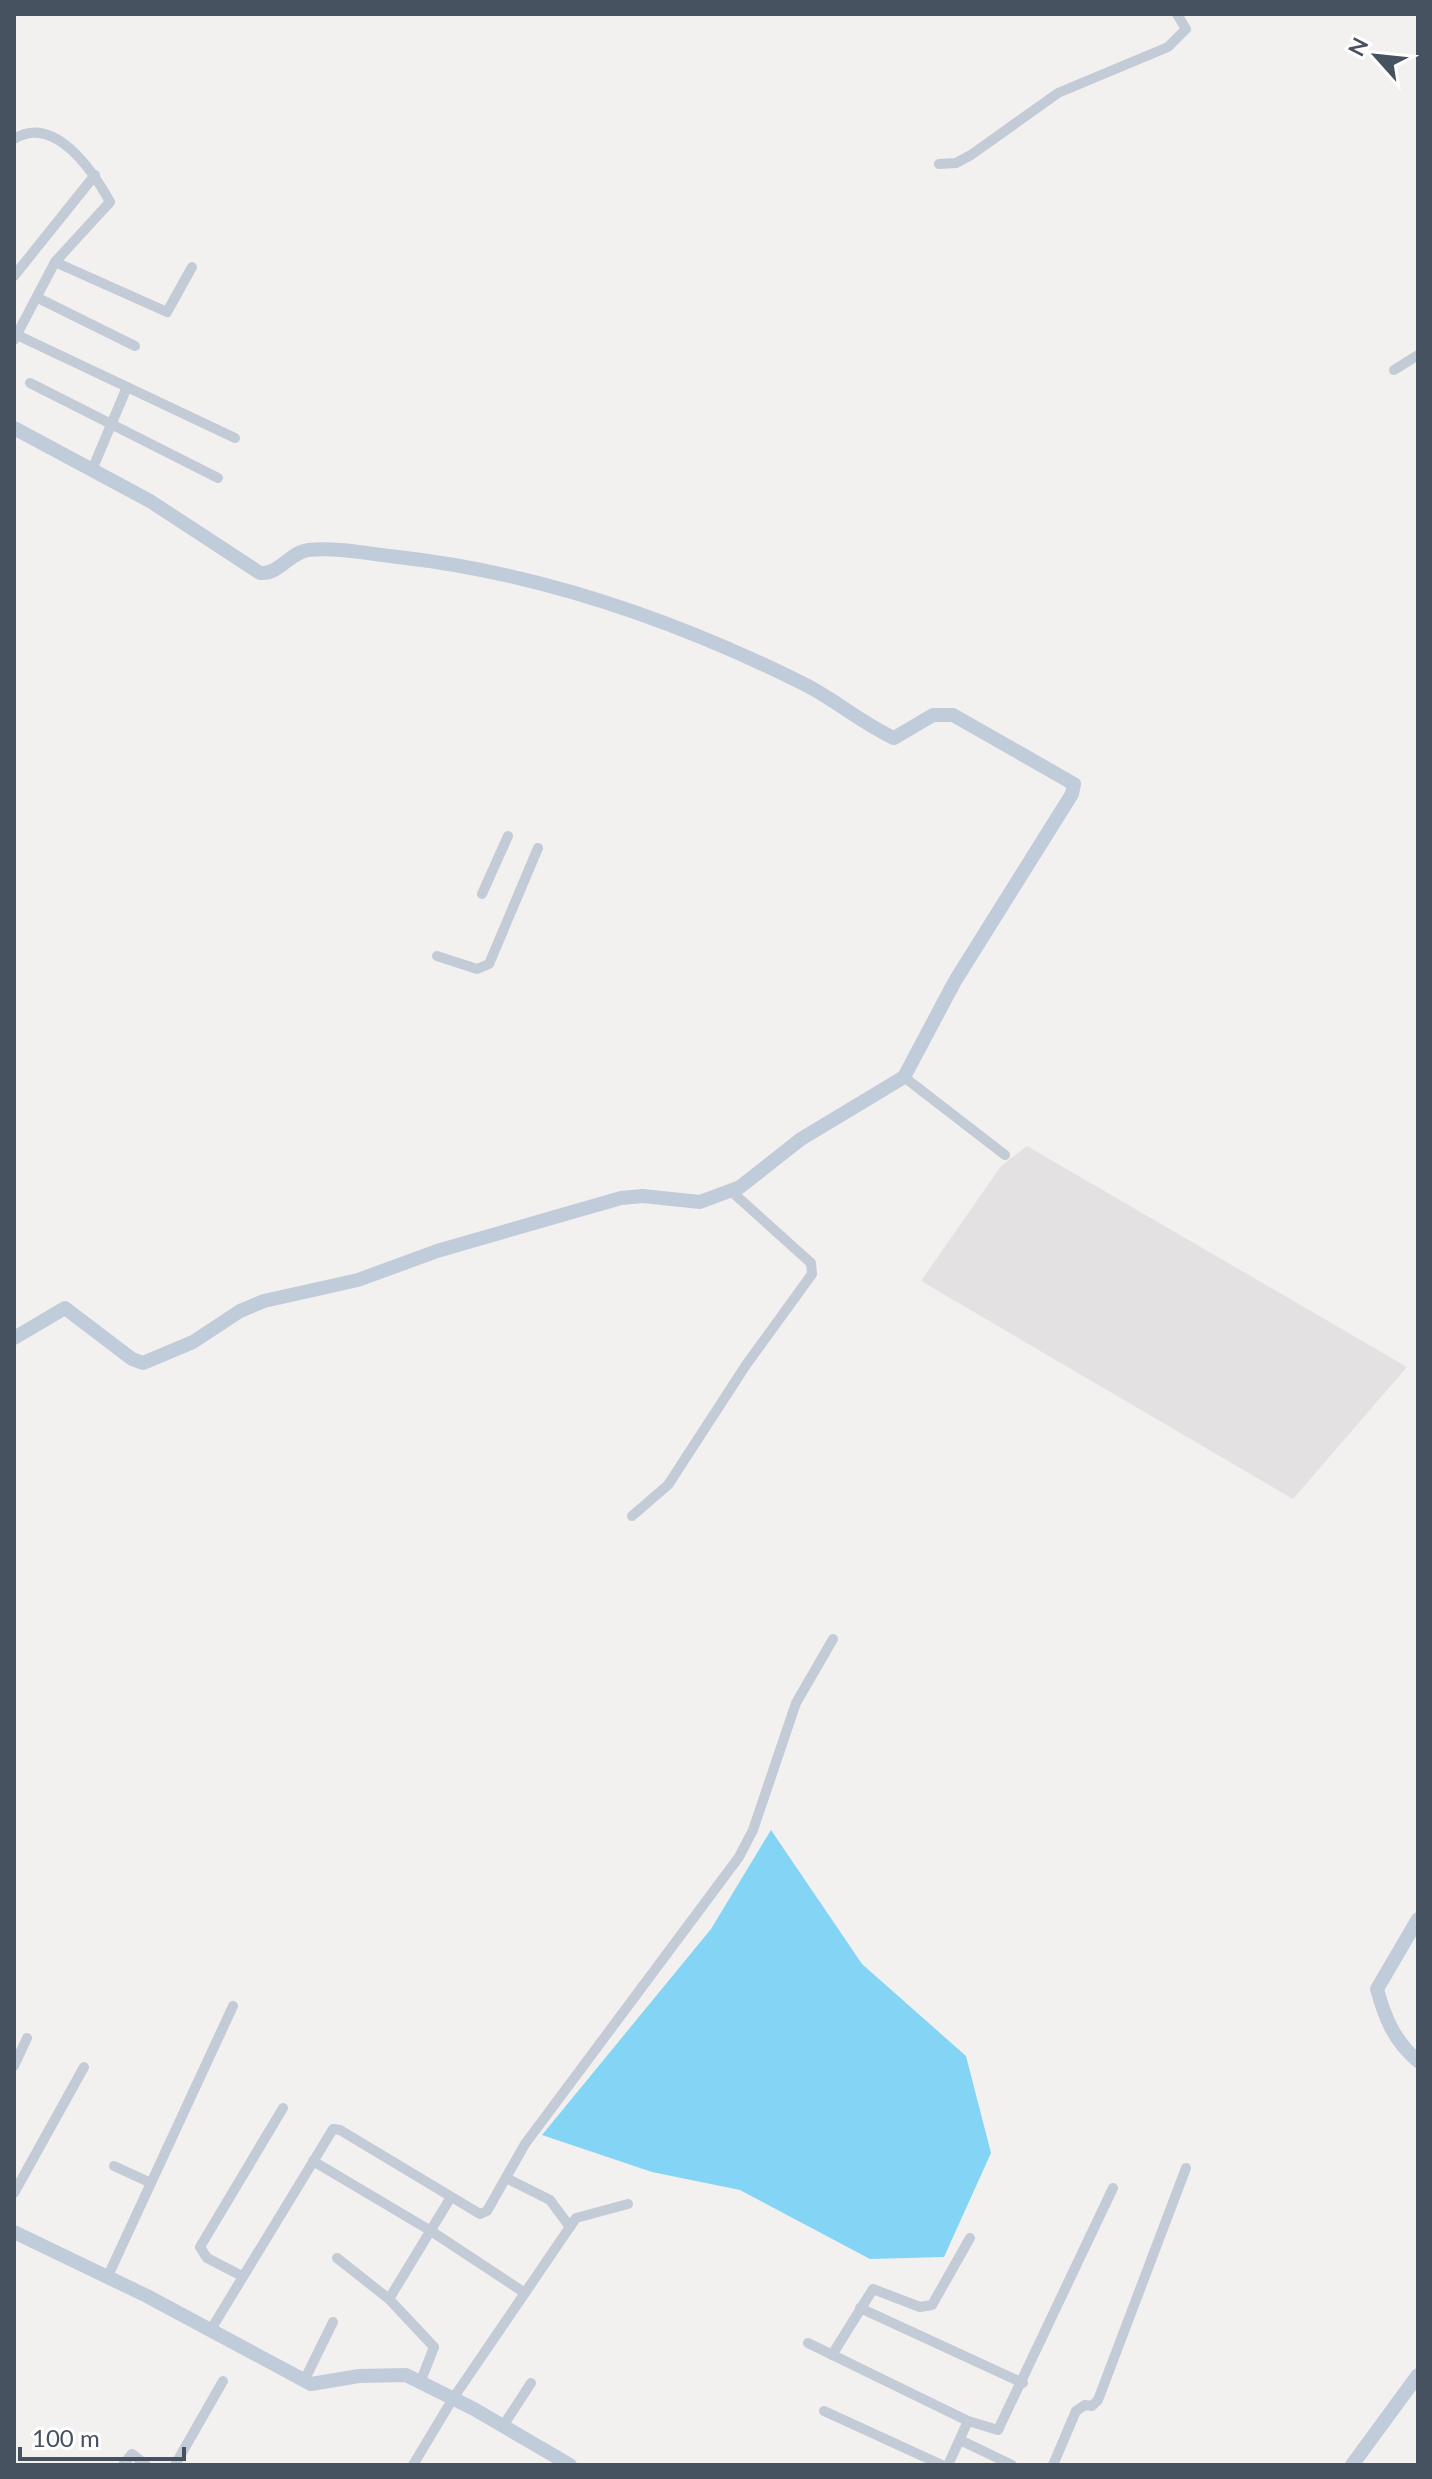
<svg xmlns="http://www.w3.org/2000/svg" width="1432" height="2479" viewBox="0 0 1432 2479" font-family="Lato,sans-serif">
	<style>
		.education { fill: #e4e1e2 }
		.water { fill: #84d5f5 }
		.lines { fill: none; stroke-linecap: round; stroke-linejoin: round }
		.street { stroke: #c2cbd6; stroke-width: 10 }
		.secondary { stroke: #c1ccdb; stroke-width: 14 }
	</style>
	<rect width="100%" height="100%" fill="#f3f0f0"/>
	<polygon class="education" points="1027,1146 1407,1367 1293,1499 921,1281 1001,1166"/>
	<polygon class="water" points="771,1830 862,1964 966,2056 991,2153 944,2257 870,2259 740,2190 652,2172 542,2135 711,1929"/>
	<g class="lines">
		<g class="street">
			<path d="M14 139C55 113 94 173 110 202L55 262 14 340"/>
			<polyline points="939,164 956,163 971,155 1058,93 1168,47 1186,29 1177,14"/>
			<polyline points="55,262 167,312 192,267"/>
			<polyline points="14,276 95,175"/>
			<polyline points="38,298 135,346"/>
			<polyline points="17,335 235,438"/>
			<polyline points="1394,370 1418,355"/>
			<polyline points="30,383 218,478"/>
			<polyline points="92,470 127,387"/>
			<polyline points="482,894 508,836"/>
			<polyline points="437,956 477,969 489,964 538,848"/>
			<polyline points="904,1077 1005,1155"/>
			<polyline points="632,1516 668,1485 746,1365 812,1274 811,1263 731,1191"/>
			<polyline points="14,2066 27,2038"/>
			<polyline points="313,2161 431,2231 525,2293"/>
			<polyline points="114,2166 151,2183"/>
			<polyline points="506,2178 550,2200 570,2227"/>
			<polyline points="14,2193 84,2067"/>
			<polyline points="337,2258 389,2299 434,2347 420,2383"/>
			<polyline points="242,2276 207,2258 200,2247 283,2108"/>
			<polyline points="107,2278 233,2006"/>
			<polyline points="389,2299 451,2197"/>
			<polyline points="860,2308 1023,2383"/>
			<polyline points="210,2331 333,2129 340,2130 480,2214 487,2211 525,2144 739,1857 753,1830 796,1703 833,1639"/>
			<polyline points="808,2343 968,2421 998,2430 1113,2188"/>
			<polyline points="832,2355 873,2289 920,2307 932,2305 970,2238"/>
			<polyline points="304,2381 333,2322"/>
			<polyline points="824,2411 942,2465"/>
			<polyline points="503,2426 531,2383"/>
			<polyline points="960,2440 1012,2465"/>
			<polyline points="123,2465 132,2454 146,2465"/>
			<polyline points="175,2465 223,2381"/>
			<polyline points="413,2465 452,2400 576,2218 628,2204"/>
			<polyline points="948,2465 968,2421"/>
			<polyline points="1053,2465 1076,2411 1085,2405 1092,2406 1098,2400 1186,2168"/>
		</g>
		<g class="secondary">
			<path d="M14 428 150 501 260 573C279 575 290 552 308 550 335 547 370 554 398 557 541 573 678 621 806 685 837 701 863 724 894 738L933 715H953L1074 784 1072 794 955 981 904 1077 801 1139 740 1187 700 1202 643 1196 621 1198 437 1251 358 1280 264 1301 240 1311 193 1342 143 1363 132 1359 65 1308 14 1338"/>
			<path d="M1418 1919 1377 1989C1385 2018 1394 2041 1418 2061"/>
			<polyline points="14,2232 147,2296 311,2384 359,2376 406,2375 474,2409 570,2465"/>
			<polyline points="1352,2465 1418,2375"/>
		</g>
	</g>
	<rect width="1432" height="2479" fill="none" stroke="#465260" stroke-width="32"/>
	<g transform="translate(1376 56) rotate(297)" stroke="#ffffff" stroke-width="6" paint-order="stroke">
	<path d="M0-6L14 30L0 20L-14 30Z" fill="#465260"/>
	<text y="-12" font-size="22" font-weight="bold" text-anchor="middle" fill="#465260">N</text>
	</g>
	<path d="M20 2447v12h164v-12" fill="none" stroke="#465260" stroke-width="4"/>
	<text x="32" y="2447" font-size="24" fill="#465260" stroke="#ffffff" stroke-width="6" paint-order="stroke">100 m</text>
</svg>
